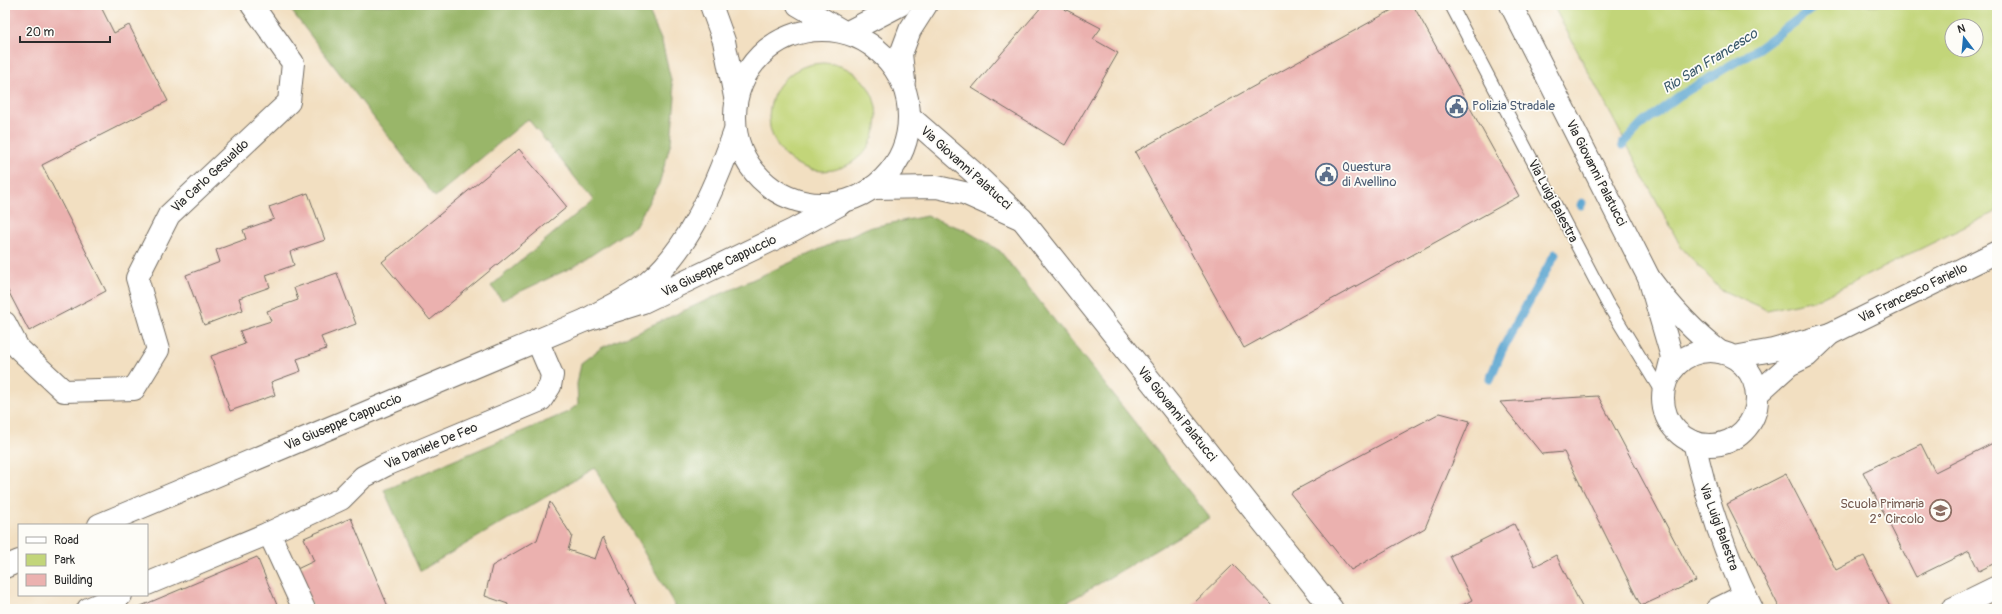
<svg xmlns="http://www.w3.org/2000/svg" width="2002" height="614" viewBox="0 0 2002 614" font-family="Pangolin,sans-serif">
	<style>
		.green { fill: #c2d579; stroke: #768052; fill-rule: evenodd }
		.forest { fill: #99b669; stroke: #62704a }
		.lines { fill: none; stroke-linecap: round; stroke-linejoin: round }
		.stream { stroke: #56a3cf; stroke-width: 9 }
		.building { fill: #ebb1af }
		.service-casing { stroke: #716a60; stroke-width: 14 }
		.minor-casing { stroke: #716a60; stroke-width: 24 }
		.service { stroke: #fff; stroke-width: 12 }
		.minor { stroke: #fff; stroke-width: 22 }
		.labels { text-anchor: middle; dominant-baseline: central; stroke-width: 3.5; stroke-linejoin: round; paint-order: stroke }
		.service-label { font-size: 13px; fill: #4e5e75; stroke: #fdfcf7; text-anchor: start }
		.street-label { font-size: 13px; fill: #2b2b2b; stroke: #fdfcf7 }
		.education-label { font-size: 13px; fill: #785e54; stroke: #fdfcf7; text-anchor: end }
		.water-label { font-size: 14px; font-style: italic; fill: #3c5b6d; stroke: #fdfcf7 }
	</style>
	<rect width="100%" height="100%" fill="#fdfcf7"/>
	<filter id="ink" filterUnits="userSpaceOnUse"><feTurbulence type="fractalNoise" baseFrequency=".025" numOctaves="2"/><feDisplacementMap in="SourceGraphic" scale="8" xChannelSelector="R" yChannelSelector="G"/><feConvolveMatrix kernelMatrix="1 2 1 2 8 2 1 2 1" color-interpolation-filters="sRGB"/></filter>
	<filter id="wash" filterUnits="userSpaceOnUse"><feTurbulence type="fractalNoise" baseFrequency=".012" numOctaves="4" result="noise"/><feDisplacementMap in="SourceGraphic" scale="16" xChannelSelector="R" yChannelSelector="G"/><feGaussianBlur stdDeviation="0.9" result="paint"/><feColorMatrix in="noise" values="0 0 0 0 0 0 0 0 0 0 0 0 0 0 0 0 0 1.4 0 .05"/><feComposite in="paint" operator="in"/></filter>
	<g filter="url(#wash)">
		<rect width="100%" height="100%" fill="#f2dfc1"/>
		<g class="green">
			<path d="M1553 5H1997V211L1819 299 1767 310 1721 290 1681 247ZM1952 26H1976V50H1952Z"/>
			<circle cx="823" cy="117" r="54"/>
		</g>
		<g class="forest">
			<polygon points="287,5 646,5 662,42 675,97 671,142 659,184 635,226 575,266 502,300 491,286 593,200 528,119 435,197"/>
			<polygon points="927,216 965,230 1000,251 1210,518 1056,609 677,609 595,468 420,571 384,490 568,412 578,404 577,384 581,363 601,348 867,228"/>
		</g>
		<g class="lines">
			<g class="stream">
				<polyline points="1622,145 1641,125 1679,96 1759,48 1817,5"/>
				<polyline points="1581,205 1582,203"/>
				<polyline points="1490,379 1502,350 1555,254"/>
			</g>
		</g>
		<g id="blocks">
			<g class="building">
				<polygon points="5,5 100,5 114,33 129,25 168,101 42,165 106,291 29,331 5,285"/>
				<polygon points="1043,5 1057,5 1101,28 1093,39 1118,53 1065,145 972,88"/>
				<polygon points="1401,5 1413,5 1519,196 1244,348 1135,152"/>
				<polygon points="519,149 567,207 430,320 382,262"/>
				<polygon points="308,193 325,240 290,252 294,265 266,275 270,287 239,298 243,310 204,325 186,275 220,262 216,250 246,239 243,230 274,219 269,207"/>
				<polygon points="337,273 356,324 321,337 326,349 297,359 301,371 271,382 275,395 230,411 211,356 245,344 240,331 271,321 267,311 298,300 294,288"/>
				<polygon points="1598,396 1696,581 1641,606 1564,452 1542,454 1500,402"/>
				<polygon points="1440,413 1470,421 1425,528 1351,570 1290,493"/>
				<polygon points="1997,441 1997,562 1979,571 1969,551 1916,577 1863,472 1921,444 1935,472"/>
				<polygon points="1786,474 1836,570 1864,556 1891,609 1780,609 1727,504"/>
				<polygon points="550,502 572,536 568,550 595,559 603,537 638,609 507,609 508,604 485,596 492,566 537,540"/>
				<polygon points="351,518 389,609 314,609 297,569 314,561 304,538"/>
				<polygon points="1514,524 1535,566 1556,555 1583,609 1455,609 1472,600 1450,556"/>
				<polygon points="257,557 277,605 269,609 134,609"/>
				<polygon points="1233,565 1276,609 1188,609"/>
			</g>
		</g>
	</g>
	<g filter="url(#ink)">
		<use href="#blocks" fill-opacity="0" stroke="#716a60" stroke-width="1"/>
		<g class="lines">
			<defs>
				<polyline id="service" points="1451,5 1607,303 1662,393"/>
				<g id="minor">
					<polyline points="711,5 724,41 736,102"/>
					<polyline points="798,5 846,33 900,5"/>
					<polyline points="1511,5 1649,278"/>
					<circle cx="822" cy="117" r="87"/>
					<polyline points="904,81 901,54 910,30 926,5"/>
					<path d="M735 131C715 187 687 256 637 291 621 302 603 310 586 320L643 302 793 230 839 205"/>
					<polyline points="872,188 937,187 964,193 1022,219 973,172 909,116"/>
					<polyline points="1022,219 1332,609"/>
					<polyline points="5,323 18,348 64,391 134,389 158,350 137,278 169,215 289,102 293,63 252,5"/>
					<polyline points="1830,334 1997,252"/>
					<circle cx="1710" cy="398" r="47"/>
					<polyline points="1734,357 1773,350 1830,334 1807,356 1789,365 1757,394"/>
					<path d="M1667 377 1672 357 1649 278C1670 306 1691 330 1720 352"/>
					<path d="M1694 442C1707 501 1725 556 1752 609"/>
					<polyline points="99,525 586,320"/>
					<polyline points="269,533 341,499 363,477 386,465 541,400 550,386 552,375 537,340"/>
					<polyline points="5,567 19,561"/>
					<polyline points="147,584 269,533 304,609"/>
					<polyline points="88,609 121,595"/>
					<polyline points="1717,609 1745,595"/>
					<polyline points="1952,609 1997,587"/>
				</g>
			</defs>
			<use href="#service" class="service-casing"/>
			<use href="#minor" class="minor-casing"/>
			<use href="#service" class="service"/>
			<use href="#minor" class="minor"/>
		</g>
	</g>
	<defs>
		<symbol id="civic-ring" viewBox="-11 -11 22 22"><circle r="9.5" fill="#fdfcf7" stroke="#5c6f8a" stroke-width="1.5"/><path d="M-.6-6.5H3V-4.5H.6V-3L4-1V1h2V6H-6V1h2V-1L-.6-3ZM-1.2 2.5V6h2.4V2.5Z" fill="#5c6f8a"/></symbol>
		<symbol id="school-ring" viewBox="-11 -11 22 22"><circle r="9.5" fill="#fdfcf7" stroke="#8d6e63" stroke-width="1.5"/><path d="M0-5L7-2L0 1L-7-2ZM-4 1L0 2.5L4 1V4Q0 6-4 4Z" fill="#8d6e63"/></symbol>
	</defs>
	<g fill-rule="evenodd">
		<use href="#civic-ring" x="1444" y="94" width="25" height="25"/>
		<use href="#civic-ring" x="1314" y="162" width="25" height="25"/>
		<use href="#school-ring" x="1928" y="498" width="25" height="25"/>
	</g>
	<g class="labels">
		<g class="service-label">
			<text x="1472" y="106">Polizia Stradale</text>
			<text x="1342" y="167">Questura<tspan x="1342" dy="15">di Avellino</tspan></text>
		</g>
		<g class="street-label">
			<text transform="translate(966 168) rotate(42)">Via Giovanni Palatucci</text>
			<text transform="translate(1596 173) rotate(63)">Via Giovanni Palatucci</text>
			<text transform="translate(210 176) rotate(-43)">Via Carlo Gesualdo</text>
			<text transform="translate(1553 201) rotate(62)">Via Luigi Balestra</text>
			<text transform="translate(719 266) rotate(-26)">Via Giuseppe Cappuccio</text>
			<text transform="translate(1913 293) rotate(-26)">Via Francesco Fariello</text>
			<text transform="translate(1177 414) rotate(51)">Via Giovanni Palatucci</text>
			<text transform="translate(343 422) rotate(-23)">Via Giuseppe Cappuccio</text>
			<text transform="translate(431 446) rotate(-23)">Via Daniele De Feo</text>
			<text transform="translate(1719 527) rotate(70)">Via Luigi Balestra</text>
		</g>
		<g class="education-label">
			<text x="1924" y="504">Scuola Primaria<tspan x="1924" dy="15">2° Circolo</tspan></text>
		</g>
		<g class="water-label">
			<text transform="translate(1710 61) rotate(-32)">Rio San Francesco</text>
		</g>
	</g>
	<rect width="2002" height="614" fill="none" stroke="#fdfcf7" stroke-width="20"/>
	<rect x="18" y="524" width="130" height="72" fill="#fdfcf7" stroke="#a9a8a5"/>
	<rect x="26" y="537" width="20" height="6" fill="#ffffff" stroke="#a9a8a5"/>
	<text x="54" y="544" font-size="12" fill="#2b2b2b">Road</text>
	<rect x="26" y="554" width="20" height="12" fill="#c2d579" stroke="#a9a8a5"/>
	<text x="54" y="564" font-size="12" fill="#2b2b2b">Park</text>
	<rect x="26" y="574" width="20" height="12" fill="#ebb1af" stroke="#a9a8a5"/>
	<text x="54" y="584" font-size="12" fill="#2b2b2b">Building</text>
	<g transform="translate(1964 38) rotate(344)"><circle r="19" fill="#fdfcf7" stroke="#a9a8a5"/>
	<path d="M0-3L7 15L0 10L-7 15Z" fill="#1f6fb2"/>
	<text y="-6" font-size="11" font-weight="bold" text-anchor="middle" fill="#2b2b2b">N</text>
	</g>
	<path d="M20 36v6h90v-6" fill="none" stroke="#2b2b2b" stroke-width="2"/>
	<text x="26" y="36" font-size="12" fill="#2b2b2b" stroke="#fdfcf7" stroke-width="3" paint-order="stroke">20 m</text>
</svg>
